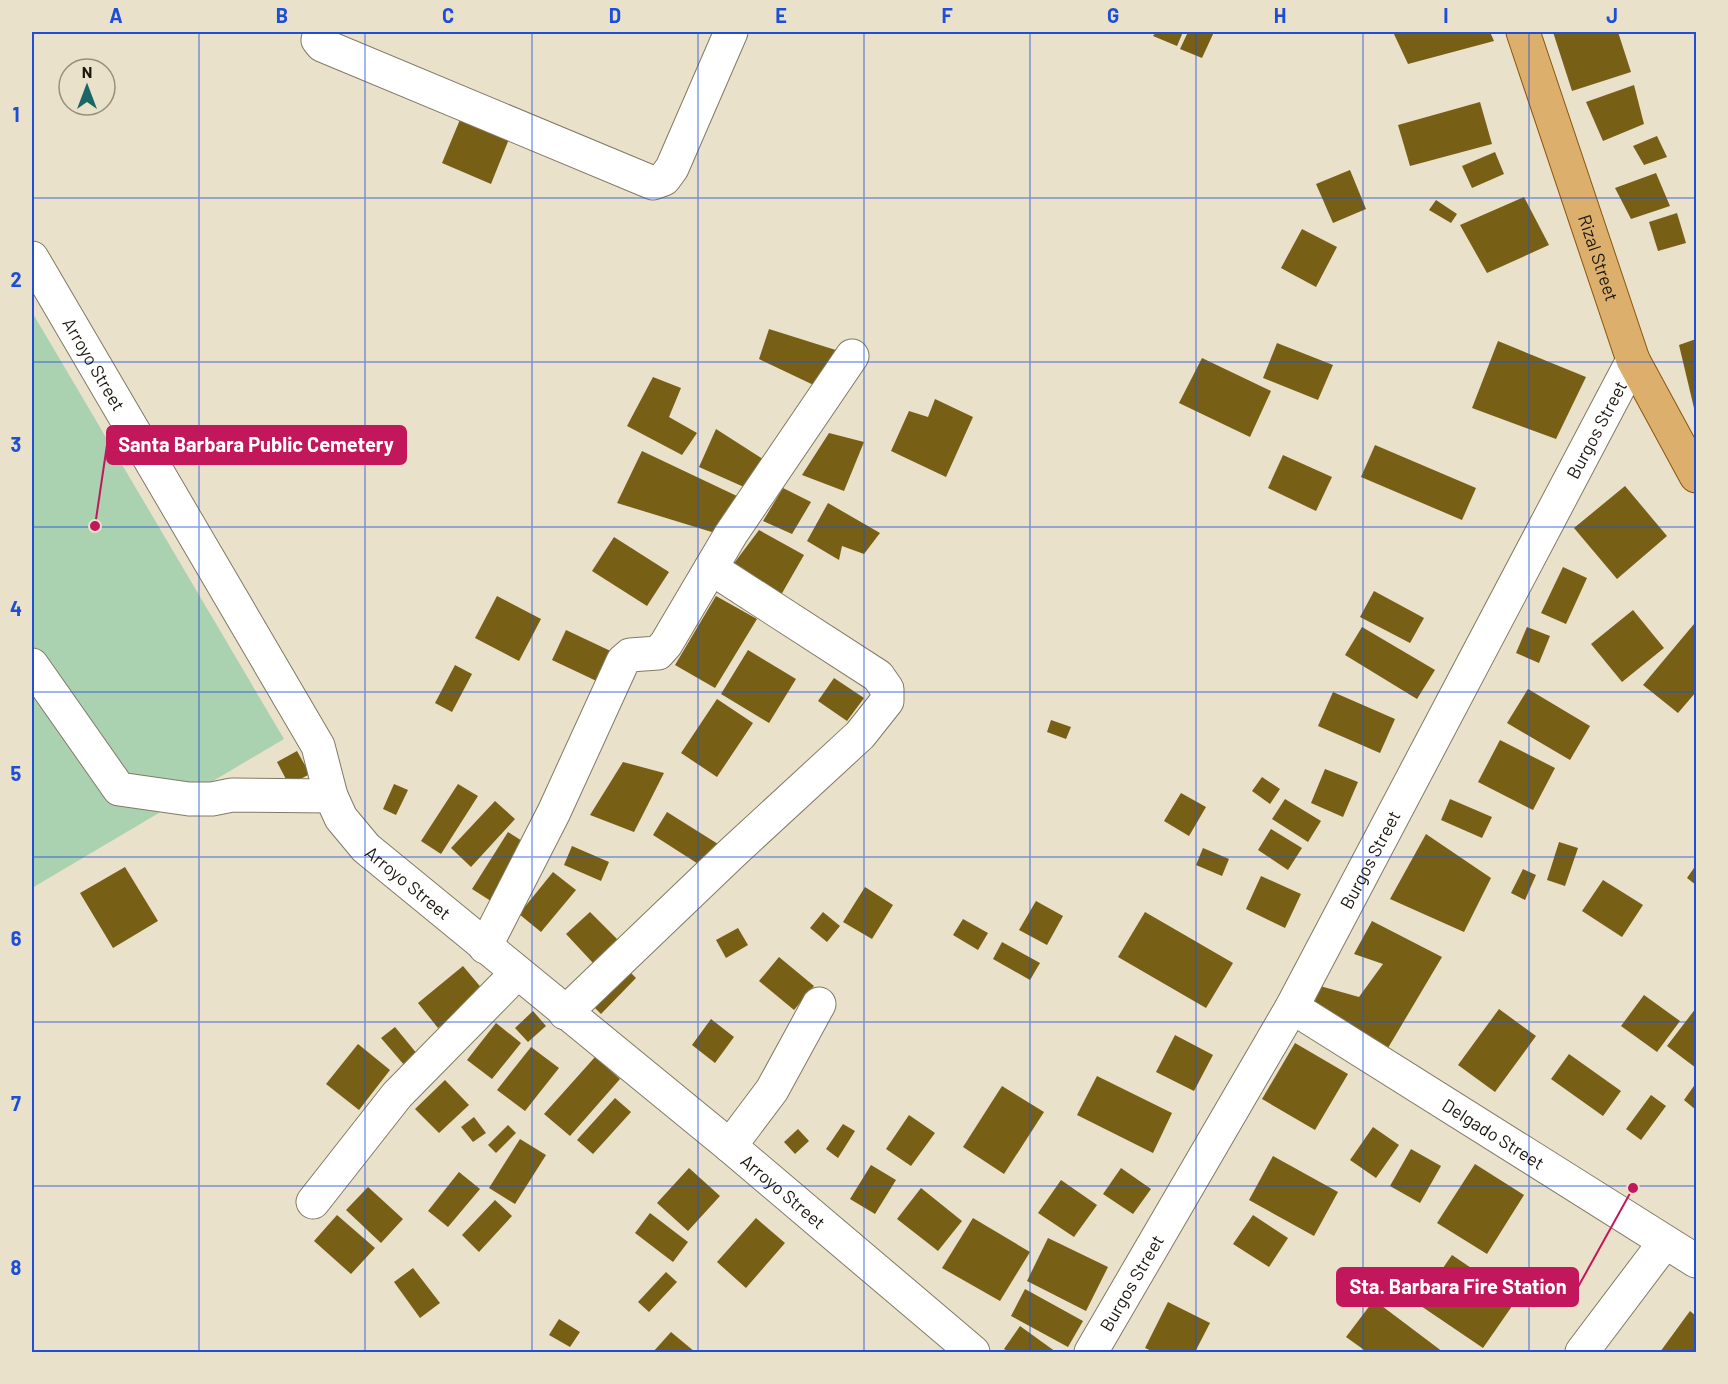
<svg xmlns="http://www.w3.org/2000/svg" width="1728" height="1384" viewBox="0 0 1728 1384" font-family="Barlow,sans-serif">
	<style>
		.green { fill: #aad2b1 }
		.building { fill: #785f16 }
		.lines { fill: none; stroke-linecap: round; stroke-linejoin: round }
		.minor-casing { stroke: #827a65; stroke-width: 35 }
		.major-casing { stroke: #89570c; stroke-width: 35 }
		.minor { stroke: #fff; stroke-width: 33 }
		.major { stroke: #dcaf6d; stroke-width: 33 }
		.grid { fill: none; stroke: #1d4ed8; stroke-width: 1.5; stroke-opacity: 0.55 }
		.labels { text-anchor: middle; dominant-baseline: central; stroke-width: 6; stroke-linejoin: round; paint-order: stroke }
		.street-label { font-size: 18px; fill: #1b170f; stroke: #eae1ca }
		.leader { fill: none; stroke: #c2185b; stroke-width: 2 }
		.callout-dot { fill: #c2185b; stroke: #eae1ca; stroke-width: 2 }
		.callout { fill: #c2185b; stroke: #c2185b; stroke-width: 2 }
		.callout-label { font-size: 20px; text-anchor: middle; font-weight: bold; fill: #fff }
		.neatline { fill: none; stroke: #1d4ed8; stroke-width: 2 }
		.grid-label { font-size: 20px; text-anchor: middle; font-weight: bold; fill: #1d4ed8 }
	</style>
	<rect width="100%" height="100%" fill="#eae1ca"/>
	<polygon class="green" points="32,312 284,739 32,888"/>
	<g class="building">
		<polygon points="1156,32 1183,32 1177,46 1153,36"/>
		<polygon points="1188,32 1214,32 1202,58 1180,49"/>
		<polygon points="1393,32 1490,32 1494,41 1408,64"/>
		<polygon points="1553,32 1618,32 1631,72 1572,91"/>
		<polygon points="1634,85 1644,124 1603,141 1586,102"/>
		<polygon points="1480,102 1492,144 1410,166 1398,125"/>
		<polygon points="464,110 513,129 491,184 442,163"/>
		<polygon points="1657,136 1667,157 1644,165 1633,146"/>
		<polygon points="1495,152 1504,174 1472,188 1462,166"/>
		<polygon points="1350,170 1366,209 1333,223 1316,184"/>
		<polygon points="1656,173 1670,206 1631,219 1615,188"/>
		<polygon points="1524,197 1549,245 1487,273 1460,225"/>
		<polygon points="1436,200 1457,214 1451,223 1429,210"/>
		<polygon points="1677,213 1686,243 1658,251 1649,222"/>
		<polygon points="1302,229 1337,247 1316,287 1281,268"/>
		<polygon points="769,329 842,352 822,389 759,359"/>
		<polygon points="1696,339 1696,407 1694,408 1679,345"/>
		<polygon points="1498,341 1586,377 1556,439 1472,408"/>
		<polygon points="1277,343 1333,365 1318,400 1263,378"/>
		<polygon points="1202,358 1271,391 1250,437 1179,403"/>
		<polygon points="653,377 681,388 669,417 697,433 682,455 627,426"/>
		<polygon points="935,399 973,417 946,477 891,451 909,411 928,417"/>
		<polygon points="716,429 766,461 744,487 699,467"/>
		<polygon points="829,433 864,442 844,491 802,475"/>
		<polygon points="1375,445 1476,488 1462,520 1361,477"/>
		<polygon points="642,451 739,497 715,533 617,503"/>
		<polygon points="1283,455 1332,477 1316,511 1268,488"/>
		<polygon points="1625,486 1667,536 1617,579 1574,528"/>
		<polygon points="783,488 811,502 792,534 763,521"/>
		<polygon points="828,503 880,533 864,554 842,546 839,560 807,541"/>
		<polygon points="759,530 804,555 777,602 726,574"/>
		<polygon points="614,537 669,572 647,606 592,571"/>
		<polygon points="1563,567 1587,578 1566,624 1541,613"/>
		<polygon points="1374,591 1424,618 1410,643 1360,617"/>
		<polygon points="497,596 541,619 519,661 475,638"/>
		<polygon points="716,596 757,619 715,688 675,665"/>
		<polygon points="1633,610 1664,648 1622,682 1591,644"/>
		<polygon points="1694,624 1696,625 1696,692 1678,713 1643,685"/>
		<polygon points="1362,627 1435,670 1417,699 1345,655"/>
		<polygon points="1527,627 1550,636 1539,663 1516,653"/>
		<polygon points="566,630 619,655 605,685 552,660"/>
		<polygon points="748,650 796,679 769,723 721,694"/>
		<polygon points="455,665 472,674 452,712 435,703"/>
		<polygon points="834,678 864,698 847,721 818,701"/>
		<polygon points="1528,689 1590,726 1570,760 1507,723"/>
		<polygon points="1333,692 1395,719 1380,753 1318,726"/>
		<polygon points="717,699 753,723 717,777 681,753"/>
		<polygon points="1051,720 1071,727 1066,739 1047,732"/>
		<polygon points="1500,740 1555,768 1533,810 1478,782"/>
		<polygon points="297,751 310,774 289,785 277,762"/>
		<polygon points="623,762 664,773 634,832 590,815"/>
		<polygon points="1325,769 1358,782 1343,817 1311,803"/>
		<polygon points="1262,777 1280,789 1270,804 1252,791"/>
		<polygon points="394,784 408,790 396,815 383,809"/>
		<polygon points="458,784 478,796 441,854 421,841"/>
		<polygon points="1181,793 1206,807 1189,836 1164,821"/>
		<polygon points="1285,799 1321,821 1308,842 1272,819"/>
		<polygon points="1450,799 1492,817 1482,838 1441,820"/>
		<polygon points="495,801 515,819 471,867 451,848"/>
		<polygon points="667,812 718,844 703,867 653,835"/>
		<polygon points="1271,829 1302,848 1288,870 1258,850"/>
		<polygon points="508,832 530,846 494,903 472,889"/>
		<polygon points="1426,834 1491,878 1464,932 1390,899"/>
		<polygon points="1559,842 1578,848 1565,886 1547,880"/>
		<polygon points="572,846 609,862 601,881 564,865"/>
		<polygon points="1203,848 1229,859 1222,876 1196,865"/>
		<polygon points="1696,865 1696,885 1687,878"/>
		<polygon points="125,867 158,921 113,948 80,893"/>
		<polygon points="1523,869 1536,875 1525,900 1511,893"/>
		<polygon points="553,872 576,890 541,932 519,914"/>
		<polygon points="1261,876 1301,894 1285,928 1246,909"/>
		<polygon points="1603,880 1643,905 1622,937 1582,911"/>
		<polygon points="865,887 893,905 872,939 843,922"/>
		<polygon points="1036,901 1063,916 1047,945 1019,930"/>
		<polygon points="590,912 618,940 593,963 566,934"/>
		<polygon points="823,912 840,926 827,942 810,928"/>
		<polygon points="1145,912 1233,963 1206,1008 1118,957"/>
		<polygon points="963,919 988,933 978,950 953,935"/>
		<polygon points="1372,921 1442,957 1388,1048 1312,1010 1320,986 1359,997 1383,964 1354,954"/>
		<polygon points="738,928 748,945 726,958 716,940"/>
		<polygon points="1002,942 1040,963 1030,980 993,959"/>
		<polygon points="779,957 814,986 794,1010 759,981"/>
		<polygon points="463,966 484,991 438,1028 418,1003"/>
		<polygon points="625,967 636,978 601,1014 590,1003"/>
		<polygon points="1644,995 1680,1021 1657,1052 1621,1026"/>
		<polygon points="1696,1008 1696,1068 1667,1046"/>
		<polygon points="1499,1009 1536,1036 1495,1092 1458,1065"/>
		<polygon points="533,1011 546,1026 528,1042 515,1028"/>
		<polygon points="711,1019 734,1037 715,1063 692,1045"/>
		<polygon points="496,1023 521,1043 492,1079 467,1060"/>
		<polygon points="395,1027 418,1055 405,1066 381,1038"/>
		<polygon points="1175,1035 1213,1055 1194,1091 1156,1072"/>
		<polygon points="1295,1043 1348,1074 1315,1130 1262,1099"/>
		<polygon points="358,1044 390,1070 359,1110 326,1084"/>
		<polygon points="531,1047 559,1068 525,1111 497,1090"/>
		<polygon points="1569,1054 1621,1091 1603,1116 1551,1079"/>
		<polygon points="595,1057 620,1079 570,1136 544,1114"/>
		<polygon points="1097,1076 1172,1113 1153,1153 1077,1115"/>
		<polygon points="445,1080 469,1105 439,1133 415,1109"/>
		<polygon points="1696,1083 1696,1110 1684,1100"/>
		<polygon points="1002,1086 1044,1112 1004,1174 963,1147"/>
		<polygon points="1651,1095 1666,1106 1641,1140 1626,1129"/>
		<polygon points="615,1098 631,1112 593,1154 577,1140"/>
		<polygon points="909,1115 935,1133 911,1166 886,1149"/>
		<polygon points="474,1117 486,1133 473,1142 461,1127"/>
		<polygon points="843,1124 855,1131 838,1158 826,1149"/>
		<polygon points="508,1125 516,1133 496,1153 488,1145"/>
		<polygon points="1373,1127 1399,1145 1376,1178 1350,1160"/>
		<polygon points="798,1129 809,1141 795,1154 784,1142"/>
		<polygon points="520,1139 546,1155 515,1204 489,1188"/>
		<polygon points="1411,1149 1441,1166 1420,1203 1390,1186"/>
		<polygon points="1273,1156 1338,1192 1314,1236 1249,1200"/>
		<polygon points="1475,1164 1524,1195 1487,1254 1437,1223"/>
		<polygon points="871,1165 896,1180 875,1214 850,1199"/>
		<polygon points="689,1168 720,1196 688,1231 657,1203"/>
		<polygon points="1121,1168 1151,1189 1133,1214 1103,1194"/>
		<polygon points="459,1172 480,1189 448,1227 428,1211"/>
		<polygon points="1061,1180 1097,1205 1074,1237 1038,1213"/>
		<polygon points="368,1187 403,1219 381,1243 346,1210"/>
		<polygon points="921,1188 962,1221 938,1251 897,1219"/>
		<polygon points="495,1200 512,1216 479,1252 462,1235"/>
		<polygon points="650,1213 688,1242 673,1262 635,1233"/>
		<polygon points="337,1215 375,1248 351,1274 314,1241"/>
		<polygon points="1253,1215 1288,1238 1269,1267 1233,1244"/>
		<polygon points="756,1218 785,1243 746,1288 717,1262"/>
		<polygon points="973,1218 1030,1252 1000,1301 942,1268"/>
		<polygon points="1048,1238 1108,1267 1086,1311 1027,1281"/>
		<polygon points="1452,1255 1517,1299 1483,1348 1418,1304"/>
		<polygon points="413,1268 440,1303 420,1318 394,1282"/>
		<polygon points="666,1272 677,1282 649,1312 638,1302"/>
		<polygon points="1025,1289 1083,1321 1068,1347 1011,1316"/>
		<polygon points="1374,1300 1443,1352 1367,1352 1346,1337"/>
		<polygon points="1168,1302 1210,1323 1195,1352 1154,1352 1145,1348"/>
		<polygon points="1690,1311 1696,1316 1696,1352 1660,1352"/>
		<polygon points="559,1319 580,1332 570,1347 549,1335"/>
		<polygon points="1020,1326 1056,1352 1009,1352 1004,1349"/>
		<polygon points="671,1332 695,1352 653,1352"/>
	</g>
	<g class="lines">
		<defs>
			<g id="minor">
				<polyline points="320,32 318,40 322,45 653,183 664,179 672,168 731,32"/>
				<path id="s1" d="M32 258 318 746 331 796 341 818 366 848 730 1146 973 1352"/>
				<polyline points="32,665 119,789 189,799 212,799 232,795 331,796"/>
				<polyline points="485,947 554,812 623,661 630,655 658,653 666,644 731,534 852,356"/>
				<path id="s2" d="M1292 1007 1696 1261"/>
				<polyline points="565,1013 731,854 860,735 887,701 887,689 878,676 711,568"/>
				<polyline points="730,1146 772,1090 819,1004"/>
				<polyline points="313,1202 397,1095 517,973"/>
				<path id="s3" d="M1091 1352 1292 1007 1633 360"/>
				<polyline points="1582,1352 1665,1242"/>
			</g>
			<g id="major">
				<path id="s4" d="M1523 32 1633 360 1696 476"/>
			</g>
		</defs>
		<use href="#minor" class="minor-casing"/>
		<use href="#major" class="major-casing"/>
		<use href="#minor" class="minor"/>
		<use href="#major" class="major"/>
	</g>
	<path class="grid" d="M199 32V1352M365 32V1352M532 32V1352M698 32V1352M864 32V1352M1030 32V1352M1196 32V1352M1363 32V1352M1529 32V1352M32 198H1696M32 362H1696M32 527H1696M32 692H1696M32 857H1696M32 1022H1696M32 1186H1696"/>
	<g class="labels">
		<g class="street-label">
			<text stroke="none"><textPath href="#s4" startOffset="238">Rizal Street</textPath></text>
			<text stroke="none"><textPath href="#s1" startOffset="123">Arroyo Street</textPath></text>
			<text stroke="none"><textPath href="#s3" startOffset="1052">Burgos Street</textPath></text>
			<text stroke="none"><textPath href="#s3" startOffset="566">Burgos Street</textPath></text>
			<text stroke="none"><textPath href="#s1" startOffset="735">Arroyo Street</textPath></text>
			<text stroke="none"><textPath href="#s2" startOffset="238">Delgado Street</textPath></text>
			<text stroke="none"><textPath href="#s1" startOffset="1221">Arroyo Street</textPath></text>
			<text stroke="none"><textPath href="#s3" startOffset="80">Burgos Street</textPath></text>
		</g>
	</g>
	<path class="leader" d="M95 526L107 445M1633 1188L1578 1287"/>
	<g class="callout-dot">
		<circle cx="95" cy="526" r="6"/>
		<circle cx="1633" cy="1188" r="6"/>
	</g>
	<g class="callout">
		<rect x="107" y="426" width="299" height="38" rx="6"/>
		<rect x="1337" y="1268" width="241" height="38" rx="6"/>
	</g>
	<g class="callout-label">
		<text x="256" y="452">Santa Barbara Public Cemetery</text>
		<text x="1458" y="1294">Sta. Barbara Fire Station</text>
	</g>
	<rect width="1728" height="1384" fill="none" stroke="#eae1ca" stroke-width="66"/>
	<g transform="translate(87 87)"><circle r="28" fill="#eae1ca" stroke="#97907f" stroke-width="1.5"/>
	<path d="M0-4.5L10 22L0 15L-10 22Z" fill="#1a6766"/>
	<text y="-9" font-size="16" font-weight="bold" text-anchor="middle" fill="#1b170f">N</text>
	</g>
	<rect x="33" y="33" width="1662" height="1318" class="neatline"/>
	<g class="grid-label">
		<text x="116" y="23">A</text>
		<text x="282" y="23">B</text>
		<text x="448" y="23">C</text>
		<text x="615" y="23">D</text>
		<text x="781" y="23">E</text>
		<text x="947" y="23">F</text>
		<text x="1113" y="23">G</text>
		<text x="1280" y="23">H</text>
		<text x="1446" y="23">I</text>
		<text x="1612" y="23">J</text>
		<text x="16" y="122">1</text>
		<text x="16" y="287">2</text>
		<text x="16" y="452">3</text>
		<text x="16" y="616">4</text>
		<text x="16" y="781">5</text>
		<text x="16" y="946">6</text>
		<text x="16" y="1111">7</text>
		<text x="16" y="1275">8</text>
	</g>
</svg>
